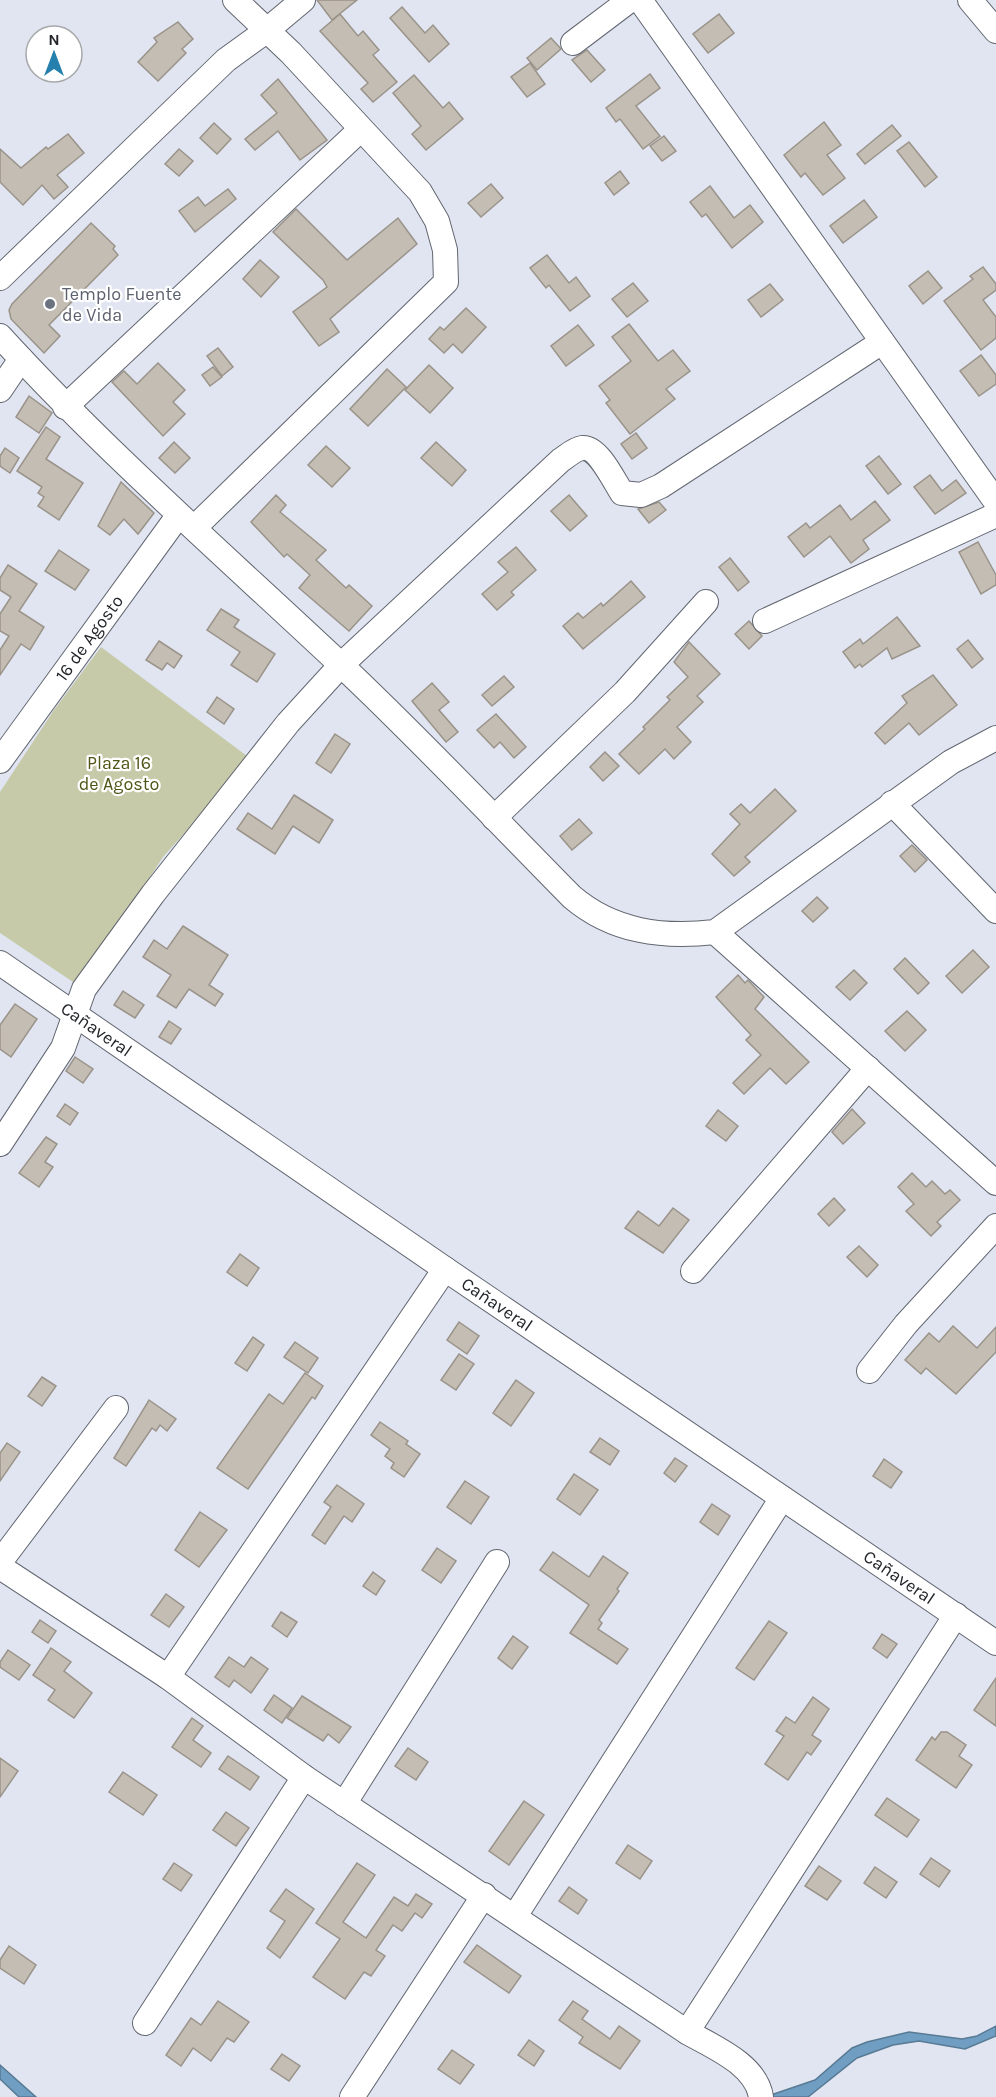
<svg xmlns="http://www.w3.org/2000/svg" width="996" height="2097" viewBox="0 0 996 2097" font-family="Karla,sans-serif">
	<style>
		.green { fill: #c6caa9 }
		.water { fill: #6f9ec2; stroke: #587a94; stroke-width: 1.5 }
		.building { fill: #c4bdb3; stroke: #9a9389; stroke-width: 1.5 }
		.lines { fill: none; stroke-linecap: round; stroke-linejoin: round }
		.minor-casing { stroke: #616670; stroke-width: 26 }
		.minor { stroke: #fff; stroke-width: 24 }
		.worship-dot { fill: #6b7280; stroke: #fff; stroke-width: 2 }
		.labels { text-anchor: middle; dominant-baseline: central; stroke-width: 4.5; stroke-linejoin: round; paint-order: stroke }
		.worship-label { font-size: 18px; fill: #5b616d; stroke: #fff; text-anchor: start }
		.street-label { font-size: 18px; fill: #222529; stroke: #fff }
		.park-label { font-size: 18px; fill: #505416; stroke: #fff }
	</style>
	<rect width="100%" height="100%" fill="#e0e5f1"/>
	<polygon class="green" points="101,647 251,759 163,857 79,986 0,933 0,792 54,710"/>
	<g class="water">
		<polygon points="996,2026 996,2036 965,2049 919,2041 893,2045 857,2058 808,2097 765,2097 815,2080 852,2048 867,2042 909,2032 962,2039 977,2036"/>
		<polygon points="0,2065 36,2097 19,2097 0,2079"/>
	</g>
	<g class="building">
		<polygon points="317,0 357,0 332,20"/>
		<polygon points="402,7 425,33 433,25 449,44 429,62 390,18"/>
		<polygon points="340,14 358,36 363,31 379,50 373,55 397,82 373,102 361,89 368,83 320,31"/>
		<polygon points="719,14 734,33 708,53 693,34"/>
		<polygon points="178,22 193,39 182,49 186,53 158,81 138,62 157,42 154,38"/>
		<polygon points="551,38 561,49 537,70 527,58"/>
		<polygon points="587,50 605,70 591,82 572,60"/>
		<polygon points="530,63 545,84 527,97 511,77"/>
		<polygon points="650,74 660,88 636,106 660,136 643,149 620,119 616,122 606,108"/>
		<polygon points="414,75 443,108 449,102 463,119 426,150 412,134 421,126 393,93"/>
		<polygon points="278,79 327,140 300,160 278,131 255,150 245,139 277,113 261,95"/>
		<polygon points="824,122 841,145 827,155 845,178 823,195 805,173 801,177 784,155"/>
		<polygon points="214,123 231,139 217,154 200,138"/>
		<polygon points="892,125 901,136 865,164 857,154"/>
		<polygon points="68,134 84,153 57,175 68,187 54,199 42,185 23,205 0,182 0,149 21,168 46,147 48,149"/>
		<polygon points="664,136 676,151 662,161 650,146"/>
		<polygon points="909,142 937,177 925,187 897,151"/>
		<polygon points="179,149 193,161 179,176 165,164"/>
		<polygon points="620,171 629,183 614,195 605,183"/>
		<polygon points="491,184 503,198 481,217 468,203"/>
		<polygon points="710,186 734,218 750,205 763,222 732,248 706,214 702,217 690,202"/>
		<polygon points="228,189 236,199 195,232 179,211 198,197 205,206"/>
		<polygon points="864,200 877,217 843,243 830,226"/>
		<polygon points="296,209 347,260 398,218 417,244 330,319 339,332 319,346 293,312 327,287 323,280 273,232"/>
		<polygon points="91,223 115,246 113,249 118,255 49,325 60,336 44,353 11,319 9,310 12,304"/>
		<polygon points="547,255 569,283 576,277 590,296 570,311 549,285 546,288 530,268"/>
		<polygon points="260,260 279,277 261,297 243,279"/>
		<polygon points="983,267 996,284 996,290 983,300 996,317 996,338 981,350 944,301 973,279 970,276"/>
		<polygon points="928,271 942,288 923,304 909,286"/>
		<polygon points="633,283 648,301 627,317 612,299"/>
		<polygon points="770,284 783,300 761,317 748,300"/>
		<polygon points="466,308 486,327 462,353 453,344 444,353 429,339 440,327 444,330"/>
		<polygon points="629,324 658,361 673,350 690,371 666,389 675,399 630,434 606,403 610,400 599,386 631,361 612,337"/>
		<polygon points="578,325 594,345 566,366 551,346"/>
		<polygon points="218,348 233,367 222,376 207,356"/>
		<polygon points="981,355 996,375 996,384 979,396 960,371"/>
		<polygon points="158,363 185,390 173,402 185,414 163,436 112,382 124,371 137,384"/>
		<polygon points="429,365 453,388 430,413 405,390"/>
		<polygon points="213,367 222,377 210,386 202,375"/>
		<polygon points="387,369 406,387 368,426 350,409"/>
		<polygon points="29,396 52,413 39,433 16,417"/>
		<polygon points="46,427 60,437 46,459 83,483 59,520 38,506 44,497 38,493 42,487 17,471"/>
		<polygon points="636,433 647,448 632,459 621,444"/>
		<polygon points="174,442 190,458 175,473 159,458"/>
		<polygon points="436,442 466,470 452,486 421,458"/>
		<polygon points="326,446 350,468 332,487 308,465"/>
		<polygon points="5,448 19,458 10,473 0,466 0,456"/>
		<polygon points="879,456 901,484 888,494 866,466"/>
		<polygon points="930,475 942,491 956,480 966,493 935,514 914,487"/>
		<polygon points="121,482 154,513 138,534 124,519 110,535 98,526"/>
		<polygon points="276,495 286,505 280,512 326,550 316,560 346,588 349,585 372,606 349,631 299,588 310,575 287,554 284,557 251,522"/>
		<polygon points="569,495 587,516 570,531 551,511"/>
		<polygon points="875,501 890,520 863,540 869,549 851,563 830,536 804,557 788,537 806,523 810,528 840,505 851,520"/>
		<polygon points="659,502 666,510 649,523 638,509"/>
		<polygon points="978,542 996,575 996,585 981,594 959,552"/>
		<polygon points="516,547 536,570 511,592 514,595 497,610 482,594 508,572 498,562"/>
		<polygon points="59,550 89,570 75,590 45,571"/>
		<polygon points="730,558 749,582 738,591 719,567"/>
		<polygon points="8,565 37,584 19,611 44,627 30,650 21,644 0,675 0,650 9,636 0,631 0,614 11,597 0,590 0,578"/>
		<polygon points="631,581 645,597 583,649 563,626 578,613 583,618 601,603 603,606"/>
		<polygon points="221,609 239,620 234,627 275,654 257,682 231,665 240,652 207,630"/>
		<polygon points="897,617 920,646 892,659 887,648 862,667 860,664 855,668 843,652 860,639 863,644"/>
		<polygon points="749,621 762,636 749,649 735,634"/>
		<polygon points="968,640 983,659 972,668 957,649"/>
		<polygon points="159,641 182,656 174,668 167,663 162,670 146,660"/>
		<polygon points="689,642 720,674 697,696 703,702 677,727 691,742 674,759 665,749 639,774 619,754 645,729 643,727 670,700 667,697 688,677 674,662"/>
		<polygon points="933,675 957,705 919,735 909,723 885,744 875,733 907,703 902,696"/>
		<polygon points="504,676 514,687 492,706 482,695"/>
		<polygon points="432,683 449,702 439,710 458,732 446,742 412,701"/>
		<polygon points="217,697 234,709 224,724 207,712"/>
		<polygon points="496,714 526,747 514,758 500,742 494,748 477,730"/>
		<polygon points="335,734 350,744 331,773 316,763"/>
		<polygon points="605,752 619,766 603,781 590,767"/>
		<polygon points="775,789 796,811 745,857 750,862 734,876 712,854 740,824 730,814 741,804 750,813"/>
		<polygon points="294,795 333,820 319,843 293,826 275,854 237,829 248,813 272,829"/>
		<polygon points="579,819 592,833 572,850 560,836"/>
		<polygon points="912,845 927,860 915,872 900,856"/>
		<polygon points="817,897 828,908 813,922 802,911"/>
		<polygon points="183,926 228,955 209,985 223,994 215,1006 189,989 176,1008 157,996 171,975 143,957 154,940 167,949"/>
		<polygon points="973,950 989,967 962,993 946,976"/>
		<polygon points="905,958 929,983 918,994 894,969"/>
		<polygon points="854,970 867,983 850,1000 836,987"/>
		<polygon points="738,975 745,983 748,980 764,997 755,1009 809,1062 786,1084 770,1068 744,1094 733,1083 761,1055 746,1040 751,1035 716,997"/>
		<polygon points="123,991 144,1005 135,1018 114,1005"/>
		<polygon points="15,1004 37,1019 11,1057 0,1049 0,1025"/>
		<polygon points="907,1011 926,1030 905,1051 885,1031"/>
		<polygon points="169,1021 181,1029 171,1044 159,1037"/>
		<polygon points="75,1057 93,1069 83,1083 66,1071"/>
		<polygon points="65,1104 78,1113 70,1125 57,1116"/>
		<polygon points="852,1109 865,1123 843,1144 832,1132"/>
		<polygon points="718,1110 738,1126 726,1141 706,1126"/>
		<polygon points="46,1137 57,1144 45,1162 53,1167 39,1187 19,1173"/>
		<polygon points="912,1173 926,1187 932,1181 945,1194 950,1190 960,1200 937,1222 941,1226 931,1236 906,1211 914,1204 898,1187"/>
		<polygon points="834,1198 845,1210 829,1226 818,1214"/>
		<polygon points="673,1208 689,1220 663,1253 625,1228 638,1211 659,1226"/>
		<polygon points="859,1246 878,1265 867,1277 847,1257"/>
		<polygon points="240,1254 259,1268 247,1286 227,1272"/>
		<polygon points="459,1322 479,1336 467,1354 447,1340"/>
		<polygon points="953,1326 977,1348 996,1327 996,1352 956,1394 926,1368 921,1374 905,1360 929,1333 939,1342"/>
		<polygon points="253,1337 264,1345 247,1371 235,1363"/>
		<polygon points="295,1342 318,1358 308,1373 284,1357"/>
		<polygon points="459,1354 474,1364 456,1390 441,1380"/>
		<polygon points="305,1373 323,1386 315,1399 312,1397 248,1489 217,1468 269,1394 283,1404"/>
		<polygon points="42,1377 56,1386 42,1406 28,1396"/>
		<polygon points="516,1380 534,1393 511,1426 493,1413"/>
		<polygon points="149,1400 176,1419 167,1431 160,1425 156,1431 152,1428 126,1466 114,1458"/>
		<polygon points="380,1422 408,1441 406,1444 420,1454 404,1477 391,1468 394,1463 385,1456 390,1449 371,1435"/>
		<polygon points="600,1438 619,1451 610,1465 590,1452"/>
		<polygon points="7,1443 20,1452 0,1481 0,1453"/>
		<polygon points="675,1458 687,1466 675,1482 664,1473"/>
		<polygon points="884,1459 902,1472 891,1488 873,1476"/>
		<polygon points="574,1474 598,1490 580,1515 557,1499"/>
		<polygon points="465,1481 489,1497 471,1524 447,1507"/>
		<polygon points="337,1485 364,1504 352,1522 344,1516 325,1544 312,1535 331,1507 324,1502"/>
		<polygon points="712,1504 730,1516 718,1535 700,1522"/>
		<polygon points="200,1512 227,1530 199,1567 175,1550"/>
		<polygon points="437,1548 456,1561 441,1583 422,1570"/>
		<polygon points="553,1552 589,1577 603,1556 628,1573 617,1589 619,1591 599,1620 602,1623 598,1629 628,1649 617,1664 570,1633 589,1605 540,1570"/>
		<polygon points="373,1572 385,1581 376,1595 363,1586"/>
		<polygon points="166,1594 184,1607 169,1627 151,1615"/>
		<polygon points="281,1612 297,1622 287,1637 272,1626"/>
		<polygon points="40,1620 56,1631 48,1643 32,1632"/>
		<polygon points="769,1621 787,1633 754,1680 736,1668"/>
		<polygon points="882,1634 897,1644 887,1658 873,1648"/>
		<polygon points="513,1636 528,1647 512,1669 498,1658"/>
		<polygon points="51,1648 71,1662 64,1671 92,1693 74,1718 48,1700 55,1690 33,1675"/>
		<polygon points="8,1650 30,1665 19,1680 0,1667 0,1662"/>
		<polygon points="229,1657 244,1667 251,1657 268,1669 251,1693 234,1680 229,1687 215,1677"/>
		<polygon points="996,1678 996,1726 974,1710"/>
		<polygon points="274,1695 292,1708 282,1723 264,1710"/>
		<polygon points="302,1696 351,1727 339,1743 328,1734 323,1741 287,1718"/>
		<polygon points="813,1697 829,1709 812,1735 821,1741 811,1755 807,1752 788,1780 765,1764 784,1736 776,1731 786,1717 795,1723"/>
		<polygon points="192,1718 203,1726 193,1740 211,1753 201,1767 172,1747"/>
		<polygon points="941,1732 947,1732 966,1745 959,1756 972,1765 956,1788 916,1760 932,1737 935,1740"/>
		<polygon points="408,1748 428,1762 416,1780 395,1766"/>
		<polygon points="228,1756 259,1777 250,1790 219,1769"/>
		<polygon points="0,1758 18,1771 0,1797"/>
		<polygon points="123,1772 157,1795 143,1815 109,1792"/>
		<polygon points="887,1798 919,1820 907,1837 875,1815"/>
		<polygon points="524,1801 544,1815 509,1865 489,1851"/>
		<polygon points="226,1812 249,1828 236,1846 213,1830"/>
		<polygon points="628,1845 652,1861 640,1879 616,1863"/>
		<polygon points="931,1858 950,1871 939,1887 920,1874"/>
		<polygon points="174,1863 192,1875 181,1891 163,1879"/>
		<polygon points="357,1863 375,1875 343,1922 366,1938 394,1897 408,1906 416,1894 432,1904 422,1918 415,1913 402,1931 393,1925 376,1950 385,1956 371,1976 364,1972 345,1999 313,1977 340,1939 316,1923"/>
		<polygon points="819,1866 841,1881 827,1900 805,1886"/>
		<polygon points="875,1867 897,1882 886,1898 864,1883"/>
		<polygon points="569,1887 587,1900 578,1914 559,1901"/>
		<polygon points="286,1889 314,1909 280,1958 267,1948 285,1921 270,1911"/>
		<polygon points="477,1945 521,1976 509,1993 464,1962"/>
		<polygon points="9,1946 36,1965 24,1984 0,1968 0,1960"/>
		<polygon points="218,2001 249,2022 234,2042 227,2038 211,2061 193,2048 181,2066 166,2055 191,2018 201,2025"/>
		<polygon points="573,2001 588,2011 582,2019 610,2039 619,2026 640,2041 620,2069 579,2043 583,2037 559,2020"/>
		<polygon points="529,2040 544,2051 534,2066 518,2055"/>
		<polygon points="452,2050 474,2065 460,2084 438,2069"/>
		<polygon points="282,2054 300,2066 289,2081 271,2069"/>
	</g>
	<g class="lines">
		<defs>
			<g id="minor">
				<polyline points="640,0 996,502"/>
				<polyline points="970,0 996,31"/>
				<polyline points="573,43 630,0"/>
				<polyline points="0,278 226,60 266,31 303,0"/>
				<path d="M0 336C106 452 224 555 339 663 419 738 495 819 572 897 613 932 663 938 715 932L951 762 996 738"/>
				<polyline points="0,390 21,359"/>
				<polyline points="65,407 360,130"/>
				<polyline points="194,528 446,282 445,250 437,221 420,192 291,53 235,0"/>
				<polyline points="765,621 996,515"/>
				<path id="s1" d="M0 761 178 516"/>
				<polyline points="892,803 996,911"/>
				<polyline points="494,818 625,692 706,602"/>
				<polyline points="715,932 996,1183"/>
				<path id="s2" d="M0 963 445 1269 996 1643"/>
				<path d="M0 1144 63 1048 84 989 153 894 288 723 341 665 561 460C567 456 575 449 582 448 598 446 614 481 622 493L641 495 661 486 882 342"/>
				<polyline points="693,1271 868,1068"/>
				<polyline points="869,1371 906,1324 996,1226"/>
				<polyline points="0,1562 116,1408"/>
				<path d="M0 1567 168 1677 304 1777 687 2032C713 2047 756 2064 761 2097"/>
				<polyline points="168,1677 445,1269"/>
				<polyline points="344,1804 497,1562"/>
				<polyline points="515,1916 782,1498"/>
				<polyline points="145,2023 304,1777"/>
				<polyline points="687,2032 956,1615"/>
				<polyline points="352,2097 484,1895"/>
			</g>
		</defs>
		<use href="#minor" class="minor-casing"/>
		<use href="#minor" class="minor"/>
	</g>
	<circle class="worship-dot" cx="50" cy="304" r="6"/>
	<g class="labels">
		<g class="worship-label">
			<text x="62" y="294">Templo Fuente<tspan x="62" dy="21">de Vida</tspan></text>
		</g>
		<g class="street-label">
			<text stroke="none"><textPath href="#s1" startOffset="152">16 de Agosto</textPath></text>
			<text stroke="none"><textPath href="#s2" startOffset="117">Cañaveral</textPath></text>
			<text stroke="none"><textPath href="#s2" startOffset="603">Cañaveral</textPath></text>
			<text stroke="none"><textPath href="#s2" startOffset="1089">Cañaveral</textPath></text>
		</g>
		<g class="park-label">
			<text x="119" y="763">Plaza 16<tspan x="119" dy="21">de Agosto</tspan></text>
		</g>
	</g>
	<g transform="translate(54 54)"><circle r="28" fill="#ffffff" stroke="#a7a8a9" stroke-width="1.5"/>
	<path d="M0-4.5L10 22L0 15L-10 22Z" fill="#2580ad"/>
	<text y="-9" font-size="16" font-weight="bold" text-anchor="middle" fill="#222529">N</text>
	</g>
</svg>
